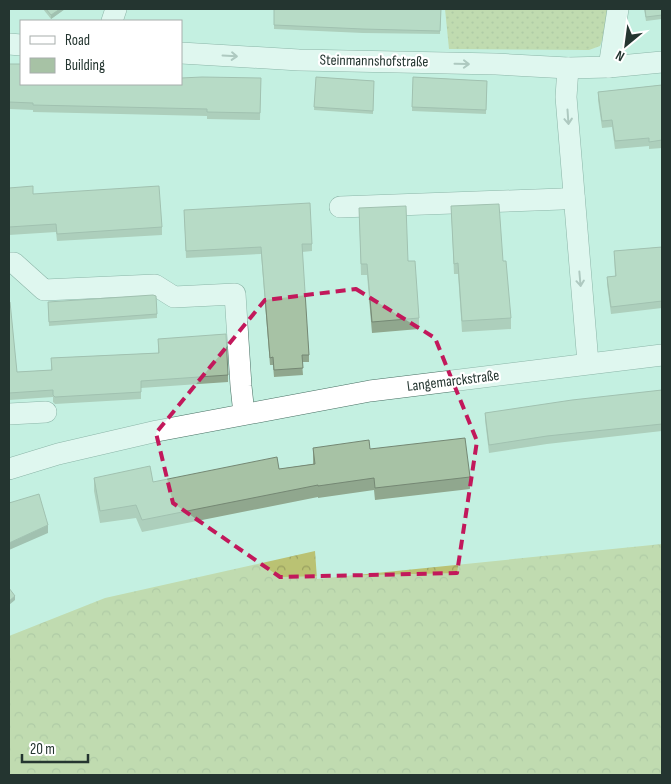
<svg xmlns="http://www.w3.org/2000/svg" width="671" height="784" viewBox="0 0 671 784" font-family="'Sofia Sans Condensed',sans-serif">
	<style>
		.grass { fill: url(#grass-dots) }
		.forest { fill: url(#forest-crowns) }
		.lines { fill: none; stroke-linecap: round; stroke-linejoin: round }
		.minor-casing { stroke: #466e62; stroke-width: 22 }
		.minor { stroke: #fff; stroke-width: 21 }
		.wall { fill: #90a78e }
		.shaded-wall { fill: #758874 }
		.building { fill: #a7c2a5; stroke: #758874 }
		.oneway { stroke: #929a98 }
		.marked { fill: none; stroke: #c2185b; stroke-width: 4; stroke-dasharray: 10 6; stroke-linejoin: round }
		.labels { text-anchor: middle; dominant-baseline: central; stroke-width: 4.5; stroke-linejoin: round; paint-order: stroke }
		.street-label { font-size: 15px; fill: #243530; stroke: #fff }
	</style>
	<defs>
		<pattern id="grass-dots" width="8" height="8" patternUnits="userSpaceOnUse" patternTransform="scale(1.25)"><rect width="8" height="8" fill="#bac273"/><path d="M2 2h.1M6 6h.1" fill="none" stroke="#979e5f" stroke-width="1.8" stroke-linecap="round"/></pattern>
		<pattern id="forest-crowns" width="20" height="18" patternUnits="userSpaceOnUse" patternTransform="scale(1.25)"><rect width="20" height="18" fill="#bac273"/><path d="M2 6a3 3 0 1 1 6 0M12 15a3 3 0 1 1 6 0" fill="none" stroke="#979e5f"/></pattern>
	</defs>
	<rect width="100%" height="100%" fill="#c4f0e1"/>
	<polygon class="grass" points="445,9 610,9 608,24 600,46 589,50 449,49"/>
	<polygon class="forest" points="662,544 662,775 9,775 9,636 105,598 315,551 317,579"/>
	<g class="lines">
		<defs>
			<g id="minor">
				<polyline points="112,21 116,9"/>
				<polyline points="9,44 21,45"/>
				<polyline points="181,53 299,60 496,64 568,68 609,67 662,62"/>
				<polyline points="609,67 618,9"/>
				<polyline points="568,68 566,97 588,363"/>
				<polyline points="340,207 562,199 574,197"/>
				<polyline points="9,263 14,263 44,290 155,285 174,297 235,294 241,386 244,414"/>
				<polyline points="9,414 46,412"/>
				<polyline points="9,469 58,454 157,431 370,391 662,355"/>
			</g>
		</defs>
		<use href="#minor" class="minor-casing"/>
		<use href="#minor" class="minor"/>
	</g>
	<g class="wall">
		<polygon points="43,9 65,9 51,19"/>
		<polygon points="274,9 441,9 440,34 363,33 274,29"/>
		<polygon points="644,9 662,9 662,19 646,21"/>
		<polygon points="9,64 21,84 261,78 260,120 207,119 207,116 33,112 33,110 9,109"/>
		<polygon points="316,77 374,81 373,114 314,110"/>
		<polygon points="413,77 487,81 486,114 412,111"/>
		<polygon points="662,85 662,148 649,149 649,146 615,149 612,127 602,128 598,100 598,92"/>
		<polygon points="9,188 162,227 162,235 57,241 56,232 9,235"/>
		<polygon points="451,206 511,318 511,329 462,332 458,274 454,274"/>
		<polygon points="359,208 408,261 419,318 419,329 372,333 367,275 361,275"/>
		<polygon points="184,210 312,244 312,251 302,252 309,355 309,362 302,362 303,375 274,377 273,365 270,365 261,254 186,258"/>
		<polygon points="662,247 662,308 611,314 607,284 607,277 615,276 614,251"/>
		<polygon points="9,302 17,372 51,370 51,358 158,353 158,339 228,375 228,382 141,388 141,399 55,404 53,402 53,397 9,400"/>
		<polygon points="48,302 157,314 157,318 49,326"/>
		<polygon points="662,390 662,431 547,444 489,453 485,420 485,413"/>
		<polygon points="313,448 370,449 470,477 470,489 375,500 374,490 318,498 318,497 142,532 136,518 100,523 94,491 94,478 153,482 279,469 313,464"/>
	</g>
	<g class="shaded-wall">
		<polygon points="60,9 65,9 51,19 51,15"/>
		<polygon points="48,525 48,533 9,550 9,543"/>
		<polygon points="15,596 15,600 9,605 9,601"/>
	</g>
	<g class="building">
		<polygon points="46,9 60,9 51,15"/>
		<polygon points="274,9 441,9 440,31 363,29 274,25"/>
		<polygon points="645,9 662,9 662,15 646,17"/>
		<polygon points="9,64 21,64 21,84 181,84 181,78 202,77 261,78 260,113 207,112 207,109 33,105 33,103 9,102"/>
		<polygon points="316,77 374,81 373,111 314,107"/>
		<polygon points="413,77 487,81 486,110 412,107"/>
		<polygon points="662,85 662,140 649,142 649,138 615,141 612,120 602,121 598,92"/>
		<polygon points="33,186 33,194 159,186 162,227 57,234 56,224 9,227 9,188"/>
		<polygon points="310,203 312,244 302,244 309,355 302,355 303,368 274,370 273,357 270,358 261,247 186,251 184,210"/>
		<polygon points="499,204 503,261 506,261 511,318 462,321 458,263 454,264 451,206"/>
		<polygon points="406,206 408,261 415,261 419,318 372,322 367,264 361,264 359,208"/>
		<polygon points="662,247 662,301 611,307 607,277 616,276 614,251"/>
		<polygon points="153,295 156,296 157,314 49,322 48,302"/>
		<polygon points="9,302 10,302 17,372 52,370 51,358 159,353 158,339 226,334 228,375 141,381 141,392 55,397 53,395 53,390 9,393"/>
		<polygon points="662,390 662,424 547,436 489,445 485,413 572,400"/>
		<polygon points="465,438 470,477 375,488 374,478 318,486 318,485 142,520 136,505 100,511 94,478 150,466 153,482 277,457 279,469 315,464 313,448 369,440 370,449"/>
		<polygon points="39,494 48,525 9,543 9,503"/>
		<polygon points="9,588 15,596 9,601"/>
	</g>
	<defs><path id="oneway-shaft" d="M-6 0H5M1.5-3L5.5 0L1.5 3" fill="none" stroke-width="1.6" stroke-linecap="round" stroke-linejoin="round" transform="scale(1.25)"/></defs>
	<g class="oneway">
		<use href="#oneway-shaft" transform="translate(230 56) rotate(3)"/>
		<use href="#oneway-shaft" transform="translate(462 64) rotate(1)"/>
		<use href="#oneway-shaft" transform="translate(568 117) rotate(86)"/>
		<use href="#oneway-shaft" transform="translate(580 279) rotate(85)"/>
	</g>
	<path d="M0 0H671V784H0ZM356 289 435 338 477 441 457 573 280 577 173 503 156 433 265 300Z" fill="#c4f0e1" fill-opacity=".55" fill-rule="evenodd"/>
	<path class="marked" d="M356 289 435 338 477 441 457 573 280 577 173 503 156 433 265 300Z"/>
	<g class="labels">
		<g class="street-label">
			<text transform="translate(374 61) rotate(1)">Steinmannshofstraße</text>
			<text transform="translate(453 381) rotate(-7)">Langemarckstraße</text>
		</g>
	</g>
	<rect width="671" height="784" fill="none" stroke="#243530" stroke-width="20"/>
	<rect x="20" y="20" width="162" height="65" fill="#ffffff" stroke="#a7aeac"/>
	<rect x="30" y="36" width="25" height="8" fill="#ffffff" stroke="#a7aeac"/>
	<text x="65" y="45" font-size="15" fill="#243530">Road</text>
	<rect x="30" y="58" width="25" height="15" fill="#a7c2a5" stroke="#a7aeac"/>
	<text x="65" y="70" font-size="15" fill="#243530">Building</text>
	<g transform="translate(626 45) rotate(209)" stroke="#ffffff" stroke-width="4" paint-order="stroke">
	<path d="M0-4L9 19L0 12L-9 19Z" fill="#243530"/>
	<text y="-8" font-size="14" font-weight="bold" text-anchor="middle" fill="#243530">N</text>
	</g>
	<path d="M22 754v8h66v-8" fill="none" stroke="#243530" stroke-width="2.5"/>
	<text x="30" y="754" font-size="15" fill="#243530" stroke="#ffffff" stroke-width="4" paint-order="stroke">20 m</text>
</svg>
